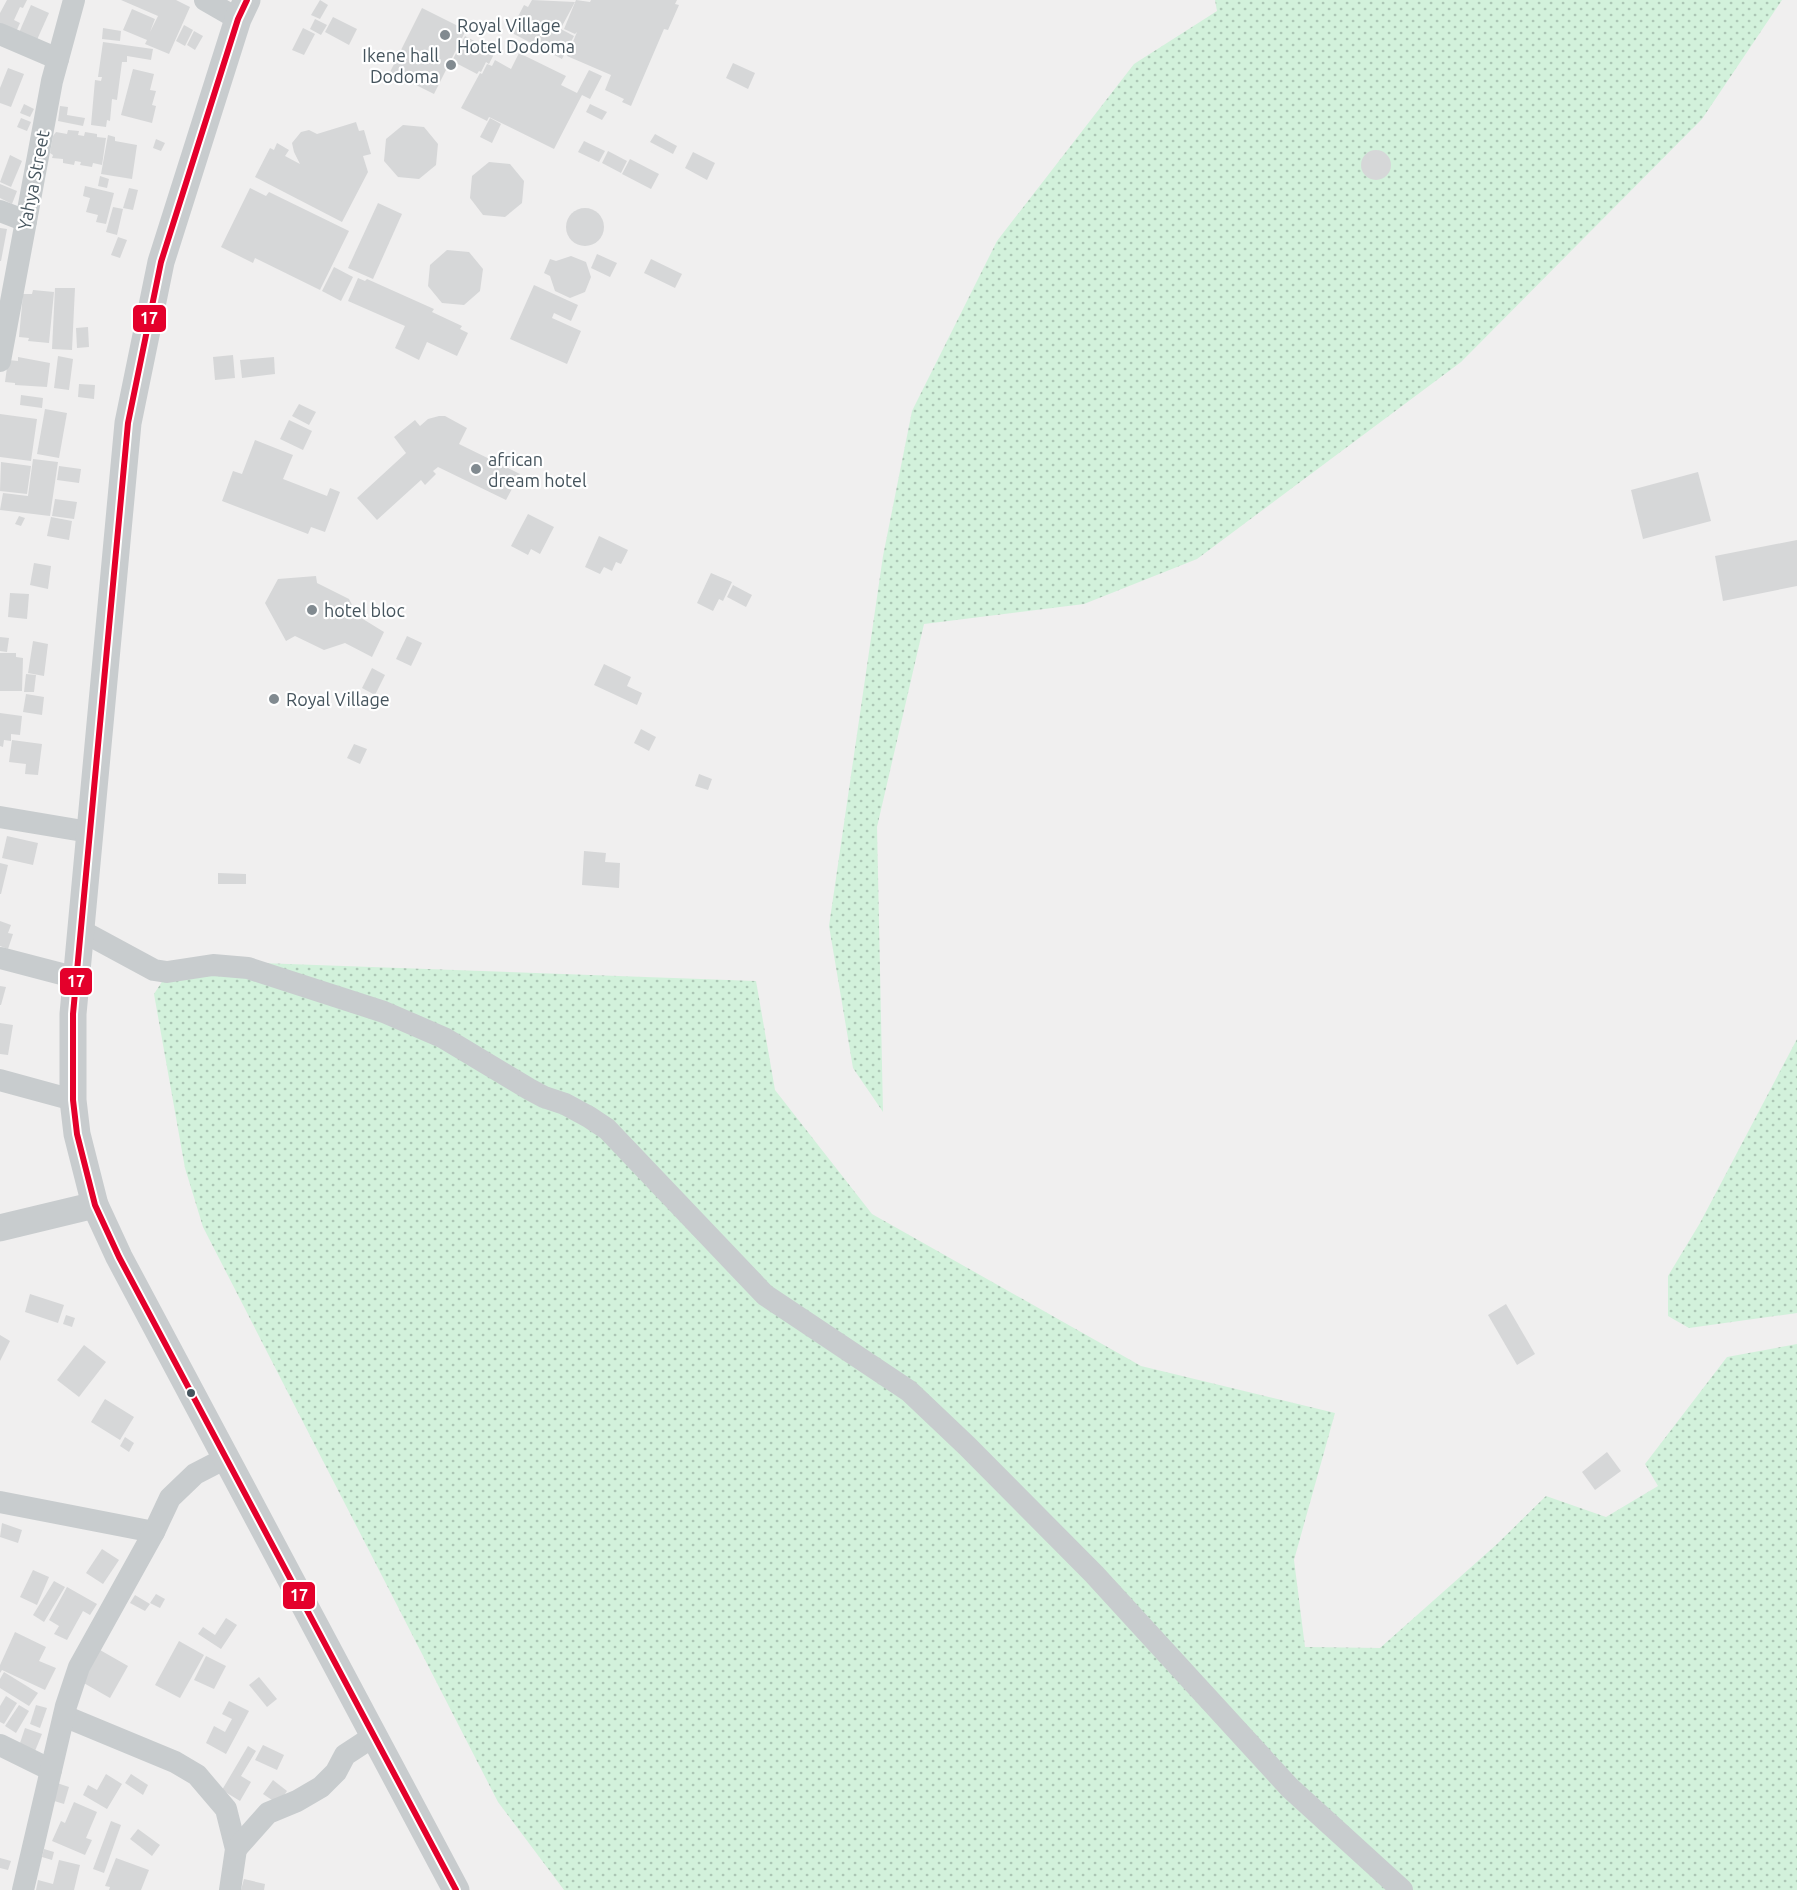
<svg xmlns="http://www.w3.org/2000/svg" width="1797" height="1890" viewBox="0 0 1797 1890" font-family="Ubuntu,sans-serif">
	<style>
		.grass { fill: url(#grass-dots) }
		.building { fill: #d6d7d8 }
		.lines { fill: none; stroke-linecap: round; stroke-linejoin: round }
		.minor { stroke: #c8ccce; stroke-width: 22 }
		.tertiary { stroke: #c8ccce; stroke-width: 27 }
		.bus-1-casing { stroke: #fff; stroke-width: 10 }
		.bus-1 { stroke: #e4002b; stroke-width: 6 }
		.poi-dot { fill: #818a90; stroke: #fff; stroke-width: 2 }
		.bus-dot { fill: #45545d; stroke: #fff; stroke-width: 2 }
		.labels { text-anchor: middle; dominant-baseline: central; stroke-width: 4.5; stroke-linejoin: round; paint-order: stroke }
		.poi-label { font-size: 18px; fill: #45545d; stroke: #fff; text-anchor: start }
		.street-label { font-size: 18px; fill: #45545d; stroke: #fff }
		.line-badge { stroke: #fff; stroke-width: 2 }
		.badge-label { font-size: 16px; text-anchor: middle; font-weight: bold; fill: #fff }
	</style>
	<defs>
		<pattern id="grass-dots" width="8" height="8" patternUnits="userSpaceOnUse" patternTransform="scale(1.5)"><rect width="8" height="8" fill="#d2f1db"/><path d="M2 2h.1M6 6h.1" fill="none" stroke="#acc6b5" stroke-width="1.8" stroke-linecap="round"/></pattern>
	</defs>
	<rect width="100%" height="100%" fill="#f0efef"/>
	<g class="grass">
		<polygon points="1215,0 1782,0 1702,119 1461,362 1197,559 1084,604 924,624 877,827 883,1112 853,1068 829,926 883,556 912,411 997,241 1134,64 1217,11"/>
		<polygon points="176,960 756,981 775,1090 872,1214 1141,1366 1335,1413 1294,1560 1305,1647 1380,1648 1496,1545 1546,1496 1606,1517 1658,1486 1645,1464 1727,1357 1797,1344 1797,1890 564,1890 498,1802 203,1227 185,1168 154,994"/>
		<polygon points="1797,1039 1797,1313 1689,1328 1668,1316 1668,1276 1700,1223"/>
	</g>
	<g class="building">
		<polygon points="7,0 27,0 23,8 20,7 14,20 20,23 16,32 0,30 0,13"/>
		<polygon points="121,0 176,0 190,7 169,54 145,44 147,40 123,30 132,9 155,19 150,32 158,16"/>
		<polygon points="320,0 328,5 320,19 311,15"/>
		<polygon points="532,0 575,2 561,28 557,27 574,36 562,59 510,32 524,5 528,7"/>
		<polygon points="576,0 590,2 591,0 677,0 675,4 679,5 668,30 664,29 631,106 622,102 624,99 605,90 611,75 567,56 577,32 575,34 564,29"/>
		<polygon points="31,5 49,13 36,42 18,35"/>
		<polygon points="422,8 466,30 434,94 390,72"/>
		<polygon points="333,17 357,29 349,45 325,32"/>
		<polygon points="315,19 327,25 321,35 310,29"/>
		<polygon points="184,25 193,30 185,46 176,41"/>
		<polygon points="103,28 121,31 120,41 102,39"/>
		<polygon points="303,28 315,34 304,55 292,50"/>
		<polygon points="194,31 203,36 195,50 187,45"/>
		<polygon points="465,36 495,52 489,64 486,62 481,72 479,71 477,74 452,61"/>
		<polygon points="103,42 153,49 151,60 127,56 127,62 122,62 117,100 112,99 110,121 107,120 106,127 91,125 95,80 101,81 102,77 98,77"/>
		<polygon points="519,53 566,76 561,85 577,93 589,70 602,76 590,99 582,95 554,149 489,117 487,121 461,108 480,73 482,74 487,64 492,66 495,60 511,69"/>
		<polygon points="733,63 755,73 748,89 726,78"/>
		<polygon points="8,68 24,74 11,107 0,103 0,88"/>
		<polygon points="133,69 154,74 150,90 156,91 152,105 156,106 152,123 121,115"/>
		<polygon points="24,104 34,109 30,117 20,113"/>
		<polygon points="590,104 607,112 602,120 586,112"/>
		<polygon points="60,106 68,107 67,115 85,118 83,126 58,121"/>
		<polygon points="21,118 31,122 27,131 17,127"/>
		<polygon points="490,118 501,124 492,143 480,137"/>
		<polygon points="356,122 359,131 364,130 371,154 363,156 368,172 342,222 255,177 270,148 274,150 277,143 289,150 285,156 300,164 294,152 292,143 301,132 309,130 317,134"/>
		<polygon points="403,125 424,127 438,144 436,165 419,179 398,177 384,161 386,139"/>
		<polygon points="68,130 79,131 78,135 84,136 85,132 97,134 97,137 106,138 102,165 93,163 92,167 80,165 81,162 75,161 74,165 63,163 63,159 52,158 53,155 50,153 53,136 56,132 67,134"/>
		<polygon points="655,134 677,146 673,154 650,142"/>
		<polygon points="108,135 115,137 115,141 137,145 132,179 101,174"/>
		<polygon points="156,139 165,143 161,151 153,148"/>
		<polygon points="584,141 605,151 599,162 578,152"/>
		<circle cx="1376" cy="165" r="15"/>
		<polygon points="608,151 627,161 621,173 602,163"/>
		<polygon points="693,152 715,163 707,180 685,168"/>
		<polygon points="10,155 22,161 11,187 0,182"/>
		<polygon points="630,159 659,174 651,189 622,174"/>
		<polygon points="489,162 510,164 524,181 522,203 505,217 483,215 470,198 472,176"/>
		<polygon points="100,176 109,179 107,188 98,186"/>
		<polygon points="0,184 17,191 12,204 0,198"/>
		<polygon points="85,186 114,193 106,224 96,222 98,215 86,212 90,198 83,196"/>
		<polygon points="129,188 138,190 133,210 123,208"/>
		<polygon points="250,188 266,196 269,192 349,231 320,290 255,258 253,263 221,247"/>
		<polygon points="378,203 402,214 373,279 348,268"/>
		<polygon points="113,207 123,209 117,235 106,232"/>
		<circle cx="585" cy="227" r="19"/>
		<polygon points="0,228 7,229 1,261 0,261"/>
		<polygon points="118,237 127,240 120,258 111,255"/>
		<polygon points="447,250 469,252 483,269 480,291 464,305 442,303 428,286 430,265"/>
		<polygon points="597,254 617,263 610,277 591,268"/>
		<polygon points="571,256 586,262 591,277 585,292 570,298 555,291 550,276 544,273 550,259 556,261"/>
		<polygon points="651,259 682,274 675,288 644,273"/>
		<polygon points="334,267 353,277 341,301 322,291"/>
		<polygon points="358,278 365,281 367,279 434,309 432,312 462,326 460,329 468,333 457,356 427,342 419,360 395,348 405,326 348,301"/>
		<polygon points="534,285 578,305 571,321 554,313 552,318 581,331 567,364 510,339"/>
		<polygon points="55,288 75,288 72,350 52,349"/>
		<polygon points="33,290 54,292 49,343 28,341 29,338 19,337 23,294 32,294"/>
		<polygon points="88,327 89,347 77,348 76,328"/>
		<polygon points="233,355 235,378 215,380 213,357"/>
		<polygon points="58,356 73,359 69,390 54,388"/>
		<polygon points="18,357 50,363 47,387 15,385 15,383 5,382 8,360 18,361"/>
		<polygon points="274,357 275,374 242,378 240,360"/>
		<polygon points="79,384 95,385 94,399 78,397"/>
		<polygon points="21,395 43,398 42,408 20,405"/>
		<polygon points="299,404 316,412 309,425 292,416"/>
		<polygon points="45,409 67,413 59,458 37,454"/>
		<polygon points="0,414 37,419 31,461 0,457"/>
		<polygon points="439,416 445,416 467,428 459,444 520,474 506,500 438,467 433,471 436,474 425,485 421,480 377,520 357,498 406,453 394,437 415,420 420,426 428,419"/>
		<polygon points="289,420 312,431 303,450 280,439"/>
		<polygon points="255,440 293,455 283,479 327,496 330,488 340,492 325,532 311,527 308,534 222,501 233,471 242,474"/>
		<polygon points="33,459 58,462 50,516 0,510 3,493 28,496"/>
		<polygon points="1,462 31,466 27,494 0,491"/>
		<polygon points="59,466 81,469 79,483 57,480"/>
		<polygon points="1698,472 1711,521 1643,539 1631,490"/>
		<polygon points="55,499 77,502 74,519 52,516"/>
		<polygon points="528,514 554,527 540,554 531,549 528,555 511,546"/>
		<polygon points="19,516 25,518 21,526 15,524"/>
		<polygon points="51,517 72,521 69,540 47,536"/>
		<polygon points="599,536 628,550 621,564 616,562 612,571 604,567 600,574 585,567"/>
		<polygon points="1797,540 1797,586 1723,601 1715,556"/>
		<polygon points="34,563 51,566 48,589 30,585"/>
		<polygon points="711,573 732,582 723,601 719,599 713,611 697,603"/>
		<polygon points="316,576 317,583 349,599 358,616 384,632 372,657 345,643 324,650 295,636 286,641 265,603 278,579"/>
		<polygon points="733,585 752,595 746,607 727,597"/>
		<polygon points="10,593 29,594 27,619 8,617"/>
		<polygon points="407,636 422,643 411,666 396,659"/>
		<polygon points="0,637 9,638 7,652 0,651"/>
		<polygon points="33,641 48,644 44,676 28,673"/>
		<polygon points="0,653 16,653 16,657 23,658 22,691 0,691"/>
		<polygon points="604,664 631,677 627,686 642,693 637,705 594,685"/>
		<polygon points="372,668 385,675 375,695 362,688"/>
		<polygon points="26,674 36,675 34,692 24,692"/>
		<polygon points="26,694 44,697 42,715 23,712"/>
		<polygon points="0,713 22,716 20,735 11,734 11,741 4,740 3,747 0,746"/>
		<polygon points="641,729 656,737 649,751 634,743"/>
		<polygon points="12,740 42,744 38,775 25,774 26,764 9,762"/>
		<polygon points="354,744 367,749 360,764 347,758"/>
		<polygon points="699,774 712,779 708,790 695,786"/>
		<polygon points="7,836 38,843 33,865 2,858"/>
		<polygon points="584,851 606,853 605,862 620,863 619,888 582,885"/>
		<polygon points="0,863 8,865 1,894 0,894"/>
		<polygon points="218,873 246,874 246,884 218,884"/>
		<polygon points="0,921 11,925 8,933 13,934 8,949 0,946"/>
		<polygon points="0,986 6,987 1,1005 0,1005"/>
		<polygon points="0,1023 13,1025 8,1055 0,1054"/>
		<polygon points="30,1294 64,1305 58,1323 25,1312"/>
		<polygon points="1506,1304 1535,1354 1517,1365 1488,1315"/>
		<polygon points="66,1315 75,1318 72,1327 63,1324"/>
		<polygon points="0,1335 10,1341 0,1361"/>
		<polygon points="84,1345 106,1362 79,1397 57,1380"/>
		<polygon points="105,1399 134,1417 120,1440 91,1422"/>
		<polygon points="125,1437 134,1443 129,1452 120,1446"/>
		<polygon points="1607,1452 1621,1471 1595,1490 1582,1472"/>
		<polygon points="2,1523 22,1530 18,1543 0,1537"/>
		<polygon points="102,1549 119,1560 103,1584 86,1573"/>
		<polygon points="33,1570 49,1577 37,1605 20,1597"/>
		<polygon points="54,1581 65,1587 44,1622 33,1615"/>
		<polygon points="67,1587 97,1604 90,1615 83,1611 67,1640 54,1634 59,1626 49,1620"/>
		<polygon points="156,1594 165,1599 160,1608 150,1603"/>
		<polygon points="135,1595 150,1604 145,1611 130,1603"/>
		<polygon points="226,1618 237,1625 221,1649 198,1634 203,1627 215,1635"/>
		<polygon points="15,1632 46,1647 39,1661 56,1668 45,1690 2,1670 0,1673 0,1665"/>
		<polygon points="179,1641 204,1655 180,1698 155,1685"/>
		<polygon points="100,1650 128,1666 110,1698 82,1682"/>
		<polygon points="206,1656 226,1666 214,1689 194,1680"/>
		<polygon points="4,1672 38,1693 29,1706 0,1688 0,1679"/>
		<polygon points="259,1677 277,1699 267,1707 249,1685"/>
		<polygon points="6,1696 17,1703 4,1724 0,1722 0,1706"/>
		<polygon points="229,1701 249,1711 226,1754 206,1743 214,1726 225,1732 232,1719 222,1714"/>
		<polygon points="19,1705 29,1711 16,1733 5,1726"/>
		<polygon points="36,1705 47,1708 40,1728 30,1724"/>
		<polygon points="25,1728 42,1734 35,1751 19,1746"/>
		<polygon points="263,1745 284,1755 277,1770 255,1760"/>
		<polygon points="248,1746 256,1751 241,1776 251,1782 240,1801 222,1790"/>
		<polygon points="106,1774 122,1784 107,1809 83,1795 88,1785 97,1790"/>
		<polygon points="131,1774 148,1785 143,1795 125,1783"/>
		<polygon points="273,1780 287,1791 278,1804 263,1794"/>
		<polygon points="57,1783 69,1787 64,1804 51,1800"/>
		<polygon points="74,1802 97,1812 86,1838 92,1840 85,1855 52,1841 61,1821 65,1823"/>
		<polygon points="111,1821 121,1825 104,1873 93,1869"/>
		<polygon points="138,1829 160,1845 152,1856 130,1839"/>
		<polygon points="44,1849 54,1852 52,1860 42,1857"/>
		<polygon points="0,1858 11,1861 8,1870 0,1868"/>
		<polygon points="116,1858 149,1870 141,1890 109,1890 110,1887 105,1886"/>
		<polygon points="59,1860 80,1865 74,1890 36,1890 38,1880 53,1884"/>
		<polygon points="244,1879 265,1884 264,1890 241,1890"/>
	</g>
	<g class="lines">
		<g class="minor">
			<polyline points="205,0 238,19"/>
			<polyline points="0,34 58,59"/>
			<polyline points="0,211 26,221"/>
			<polyline points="0,361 52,81 74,0"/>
			<polyline points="0,817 89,832"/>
			<polyline points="80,930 154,970 167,972 213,965 248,968 384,1012 444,1038 529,1089 544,1097 565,1104 589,1117 607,1129 765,1295 909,1391 967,1446 1094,1574 1290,1788 1402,1890"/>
			<polyline points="0,958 77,978"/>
			<polyline points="0,1080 73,1100"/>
			<polyline points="0,1502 154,1532"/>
			<polyline points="64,1716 175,1762 197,1775 226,1809 236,1849 230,1890"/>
			<polyline points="0,1745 51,1770"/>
			<polyline points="236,1849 268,1813 297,1801 321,1787 336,1772 345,1755 374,1736"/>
			<polyline points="23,1890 66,1706 79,1667 154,1532 170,1498 195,1474 226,1458"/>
		</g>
		<g class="tertiary">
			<polyline points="247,0 238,19 161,262 128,423 73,1014 73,1100 77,1134 95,1205 119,1257 456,1890"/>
			<polyline points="0,1228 95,1205"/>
		</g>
		<defs>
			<polyline id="bus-1" points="247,0 238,19 161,262 128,423 73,1014 73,1100 77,1134 95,1205 119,1257 456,1890"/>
		</defs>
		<use href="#bus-1" class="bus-1-casing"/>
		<use href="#bus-1" class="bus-1"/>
	</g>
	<g class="poi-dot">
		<circle cx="445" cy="35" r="6"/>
		<circle cx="451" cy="65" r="6"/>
		<circle cx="476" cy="469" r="6"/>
		<circle cx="312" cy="610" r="6"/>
		<circle cx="274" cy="699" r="6"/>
	</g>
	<circle class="bus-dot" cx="191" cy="1393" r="5"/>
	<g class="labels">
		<g class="poi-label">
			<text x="457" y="25">Royal Village<tspan x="457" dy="21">Hotel Dodoma</tspan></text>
			<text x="439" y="55" text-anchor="end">Ikene hall<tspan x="439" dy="21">Dodoma</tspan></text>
			<text x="488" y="459">african<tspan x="488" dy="21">dream hotel</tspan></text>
			<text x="324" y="610">hotel bloc</text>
			<text x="286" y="699">Royal Village</text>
		</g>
		<g class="street-label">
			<text transform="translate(33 180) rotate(-79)">Yahya Street</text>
		</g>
	</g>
	<g class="line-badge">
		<rect x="132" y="304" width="35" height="29" rx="6" fill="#e4002b"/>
		<rect x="59" y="967" width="34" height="29" rx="6" fill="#e4002b"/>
		<rect x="282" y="1581" width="34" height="29" rx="6" fill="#e4002b"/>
	</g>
	<g class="badge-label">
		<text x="149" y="324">17</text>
		<text x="76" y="987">17</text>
		<text x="299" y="1601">17</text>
	</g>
</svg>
